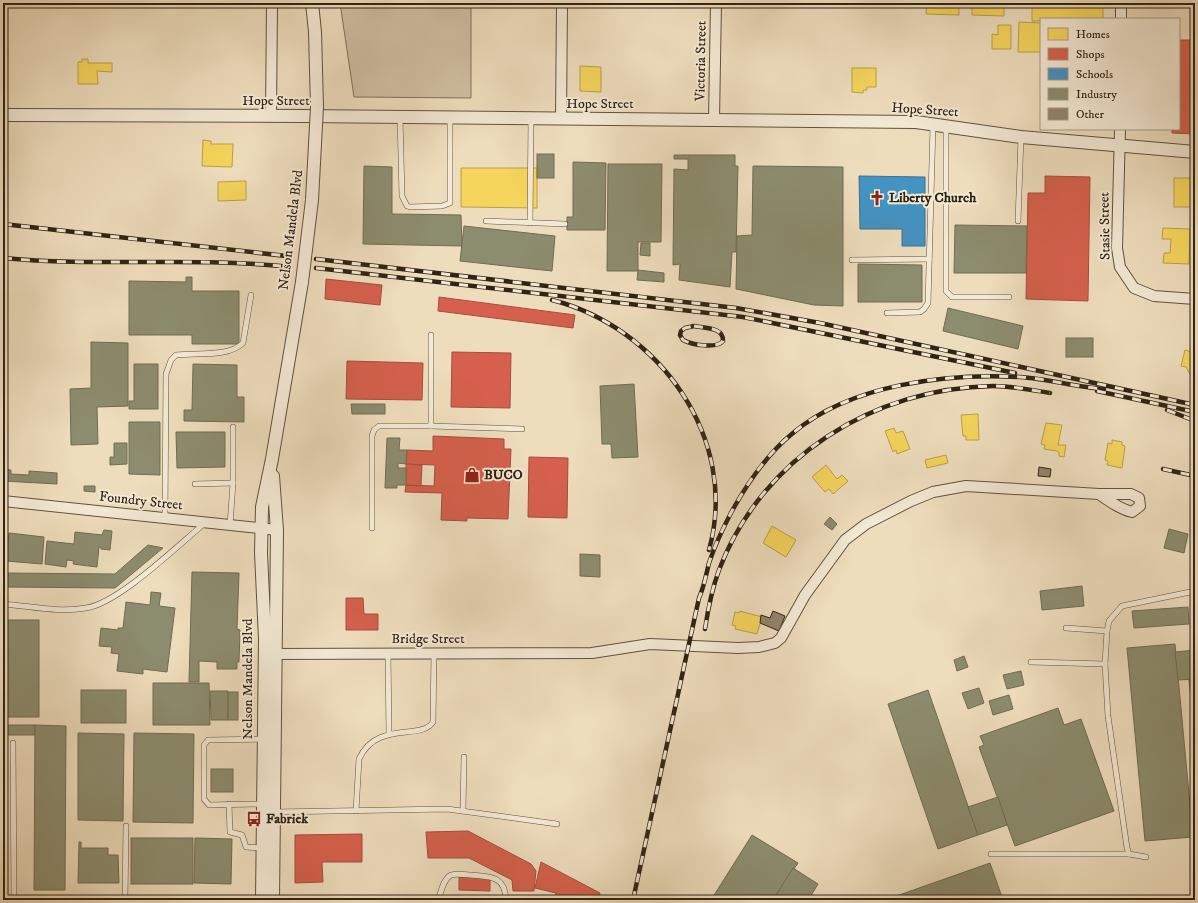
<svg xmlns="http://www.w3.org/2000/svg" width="1198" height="903" viewBox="0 0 1198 903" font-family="'IM FELL DW Pica',serif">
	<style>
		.green { fill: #cebda0; stroke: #7e705a }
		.homes { fill: #f6d55c; stroke: #baa047 }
		.shops { fill: #d6604d; stroke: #a44e3c }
		.schools { fill: #4393c3; stroke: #3d718f }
		.industry { fill: #8c8c6e; stroke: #706c53 }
		.building { fill: #92846c; stroke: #2f2315 }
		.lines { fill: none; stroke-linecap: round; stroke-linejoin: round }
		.service-casing { stroke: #5f523f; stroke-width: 6 }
		.minor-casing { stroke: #5f523f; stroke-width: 12 }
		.tertiary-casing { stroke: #5f523f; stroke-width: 14 }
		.service { stroke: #f4e9d4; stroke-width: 5 }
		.minor { stroke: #f4e9d4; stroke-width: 10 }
		.tertiary { stroke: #f4e9d4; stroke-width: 12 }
		.rail-casing { stroke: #2f2315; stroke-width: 4.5 }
		.rail { stroke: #f4e9d4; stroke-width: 3; stroke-dasharray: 9; stroke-linecap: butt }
		.tertiary-bridge-casing { stroke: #5f523f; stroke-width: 14; stroke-linecap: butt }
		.tertiary-bridge { stroke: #f4e9d4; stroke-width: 12 }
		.labels { text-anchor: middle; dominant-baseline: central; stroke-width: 4; stroke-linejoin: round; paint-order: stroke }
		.street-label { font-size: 14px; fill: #2f2315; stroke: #f4e9d4 }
		.poi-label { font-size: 14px; font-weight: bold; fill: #2f2315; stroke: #f4e9d4; text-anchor: start }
	</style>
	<rect width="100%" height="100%" fill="#eeddbd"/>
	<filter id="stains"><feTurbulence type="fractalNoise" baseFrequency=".005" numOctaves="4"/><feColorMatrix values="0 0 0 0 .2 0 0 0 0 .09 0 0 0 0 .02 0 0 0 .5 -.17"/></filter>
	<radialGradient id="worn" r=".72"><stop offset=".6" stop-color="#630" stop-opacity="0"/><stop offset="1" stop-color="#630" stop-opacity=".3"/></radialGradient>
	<polygon class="green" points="340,3 471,3 471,98 354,97"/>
	<g class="homes">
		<polygon points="927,3 959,3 959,15 926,14"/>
		<polygon points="972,3 1004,3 1004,16 972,15"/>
		<polygon points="1032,3 1103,3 1103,19 1041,19 1041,21 1032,21"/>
		<polygon points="1019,22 1041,23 1041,52 1018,52"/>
		<polygon points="998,25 1011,25 1011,49 992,49 992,34 998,35"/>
		<polygon points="82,59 88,59 88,63 112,63 112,72 97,71 98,84 78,84 78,62 82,62"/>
		<polygon points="580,66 601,67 601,92 580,91"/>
		<polygon points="852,68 876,68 876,87 867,87 867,90 863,90 863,93 852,92"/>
		<polygon points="203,140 211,141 211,144 233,144 232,167 202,166"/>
		<polygon points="461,168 537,168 537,208 461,207"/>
		<rect x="1174" y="178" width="21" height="29"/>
		<polygon points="246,181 246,200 218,201 218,182"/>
		<polygon points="1163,228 1190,229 1189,264 1163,263 1164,253 1170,253 1171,239 1162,239"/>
		<polygon points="1185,350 1195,353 1195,377 1191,376 1186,367 1181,366"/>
		<polygon points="978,414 979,440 966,440 966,436 963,436 961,415"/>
		<polygon points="1046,423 1062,425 1058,445 1066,445 1064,457 1059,456 1059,453 1057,451 1044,449 1045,445 1041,444"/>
		<polygon points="894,428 896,433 903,431 910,449 897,454 896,450 893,452 885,431"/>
		<polygon points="1112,440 1122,442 1122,445 1125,446 1122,468 1107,465 1108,461 1105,460 1108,443 1112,444"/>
		<polygon points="946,455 948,463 927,468 925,460"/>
		<polygon points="826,465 837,479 842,475 848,481 833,494 829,489 825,492 812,477"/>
		<polygon points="772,526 796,540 786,557 763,543"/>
		<polygon points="740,611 762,617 757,634 735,629 736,626 732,625 735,612 739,613"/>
	</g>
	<g class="shops">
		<polygon points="1179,40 1195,40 1195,134 1172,133 1172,129 1179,129"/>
		<polygon points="1045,176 1090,177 1088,301 1026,299 1028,193 1045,193"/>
		<polygon points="326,279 382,285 380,305 325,299"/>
		<polygon points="439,297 575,315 573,328 438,311"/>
		<polygon points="452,352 511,353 510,408 451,407"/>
		<polygon points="347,361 423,363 422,400 346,399"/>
		<polygon points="433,436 504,439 504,449 511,449 508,519 467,518 467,521 441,520 442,493 405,492 406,485 434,486 435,465 406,464 407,450 433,451"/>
		<polygon points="529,457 568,458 567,518 528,517"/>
		<polygon points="406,464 422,465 421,486 406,485"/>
		<polygon points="346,598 363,598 364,614 378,614 378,630 346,630"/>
		<polygon points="468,831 531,864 536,871 534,891 513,891 512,880 469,858 428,858 426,832"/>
		<polygon points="362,834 362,862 322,862 323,882 295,883 295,835"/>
		<polygon points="541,862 600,893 598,900 554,900 556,893 535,888"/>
		<polygon points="459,877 490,878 490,891 459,890"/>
	</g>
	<polygon class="schools" points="859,176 925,177 925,246 902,246 902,229 860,229"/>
	<g class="industry">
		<rect x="537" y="154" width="17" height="24"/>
		<polygon points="674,155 735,155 735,166 738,166 736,252 732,252 730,287 679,280 680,264 673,265 674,169 688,170 688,159 674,159"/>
		<polygon points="573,162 606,163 605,230 567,230 567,217 573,217"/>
		<polygon points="608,164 662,164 661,242 638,242 638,271 607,271"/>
		<polygon points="364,166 392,167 392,214 461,215 462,246 363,244"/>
		<polygon points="753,166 843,167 843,306 814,305 736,289 737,236 752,235"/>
		<polygon points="955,225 1027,226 1026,273 954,273"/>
		<polygon points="464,226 555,236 552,271 460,261"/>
		<polygon points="641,243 650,243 650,256 640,255"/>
		<polygon points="858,264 922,265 922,302 858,302"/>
		<polygon points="638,270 664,273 664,282 637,280"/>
		<polygon points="186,277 192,277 192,291 239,291 239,344 192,344 192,335 129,335 129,281 186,282"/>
		<polygon points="948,308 1023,326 1018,349 943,331"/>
		<rect x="1066" y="338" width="27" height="19"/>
		<polygon points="91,342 128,343 128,406 97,407 98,444 71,445 70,389 91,388"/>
		<polygon points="134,364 158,364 158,409 129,409 129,401 134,401"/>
		<polygon points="193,364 237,365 237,397 244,397 244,422 184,421 184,410 192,410"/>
		<polygon points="634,384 638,457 612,458 611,444 602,444 600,386"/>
		<polygon points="351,404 385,404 385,414 352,414"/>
		<polygon points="129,422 160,422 160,475 129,474"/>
		<polygon points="176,432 225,432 225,467 177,468"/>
		<polygon points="387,438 400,438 399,450 407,450 406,464 398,463 398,468 406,468 406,485 397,485 397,488 385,488"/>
		<polygon points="114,443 127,443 127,464 110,465 110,457 114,457"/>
		<polygon points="3,469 11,470 11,474 29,475 29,471 57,473 57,484 3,481"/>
		<polygon points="84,486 95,486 95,492 84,491"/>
		<polygon points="830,517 837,524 832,530 824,524"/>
		<polygon points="1169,529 1188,534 1184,553 1164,548"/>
		<polygon points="104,530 112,531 110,550 101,549 101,547 99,547 97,567 73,564 74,561 67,560 66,567 45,564 47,541 74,544 75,532 102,535"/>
		<polygon points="9,533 44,537 42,564 6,561"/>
		<polygon points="148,545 163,548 115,588 4,587 4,573 115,574"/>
		<polygon points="580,554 600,555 600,577 580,576"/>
		<polygon points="192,572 239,573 237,629 240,630 239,662 237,662 237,669 217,669 217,662 199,661 199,682 189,682"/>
		<polygon points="1082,586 1084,606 1042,610 1040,591"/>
		<polygon points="151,592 161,593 159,606 175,608 167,672 143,669 143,674 117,671 119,654 111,653 112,647 99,646 101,628 118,630 118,628 123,628 126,602 150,605"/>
		<polygon points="1188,607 1189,624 1134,628 1132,611"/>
		<rect x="3" y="620" width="36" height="97"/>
		<polygon points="1175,644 1193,837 1145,841 1127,648"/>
		<polygon points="1195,650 1195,679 1178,680 1175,652"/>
		<polygon points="964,656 968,667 957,671 954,660"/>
		<polygon points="1021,671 1024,685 1007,689 1003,675"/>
		<polygon points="1195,679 1195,739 1189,680"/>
		<polygon points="153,683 209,683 210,725 153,725"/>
		<polygon points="979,688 984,703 968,709 962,693"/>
		<rect x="81" y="690" width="45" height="33"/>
		<polygon points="928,690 978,835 938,849 888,704"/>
		<polygon points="210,691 228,691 228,720 211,720"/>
		<rect x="228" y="692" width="10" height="28"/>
		<polygon points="1009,695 1013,709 993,715 989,701"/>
		<polygon points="1058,708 1064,725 1081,719 1114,811 1015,846 979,747 984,745 980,736"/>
		<rect x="3" y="725" width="32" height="10"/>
		<polygon points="35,725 66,726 65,890 34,890"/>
		<polygon points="78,733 124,734 123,821 78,820"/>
		<polygon points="134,733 194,734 193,823 133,822"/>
		<rect x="211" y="769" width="22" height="23"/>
		<polygon points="998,797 1007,825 978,835 968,807"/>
		<polygon points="752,835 798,863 773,900 711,900"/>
		<rect x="131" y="838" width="62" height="46"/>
		<polygon points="195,838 232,839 231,884 194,883"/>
		<polygon points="79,842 81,842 81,848 108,848 108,855 118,855 119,883 78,883"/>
		<polygon points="990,863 1003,900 885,900"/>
		<polygon points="793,868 818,884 809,899 810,900 773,900"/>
	</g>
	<g class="building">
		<polygon points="1039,467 1051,469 1050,477 1038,476"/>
		<polygon points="773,611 785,616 779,631 760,623 761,615 770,618"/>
	</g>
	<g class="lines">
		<defs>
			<g id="service">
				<polyline points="400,117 402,196 407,206 410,207 442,206 450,203 450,118"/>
				<polyline points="946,127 946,291 952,297 1009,297"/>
				<polyline points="486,221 565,224"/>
				<polyline points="1018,221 1021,137"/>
				<polyline points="530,223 531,119"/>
				<polyline points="852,260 929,259"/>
				<polyline points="887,313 920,312 924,309 928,303 933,125"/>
				<polyline points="431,426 522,429"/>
				<polyline points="195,484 233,483"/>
				<path d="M165 518 166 374 171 360 176 355C195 352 228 358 243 343L251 295"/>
				<polyline points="230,525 233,483 233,427"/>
				<polyline points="372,528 372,436 374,430 379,426 431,426 431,335"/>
				<path d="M3 604C30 606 59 613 86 608 119 603 177 546 205 523"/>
				<polyline points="1066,628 1107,631 1105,664 1108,716 1127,848 1129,854 1146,857"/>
				<polyline points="1107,631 1109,621 1122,606 1195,591"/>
				<polyline points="388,653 389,734"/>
				<polyline points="1031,662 1105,664"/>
				<polyline points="13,743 14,900"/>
				<polyline points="229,804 230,832 242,835 246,847 262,848"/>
				<polyline points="262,804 209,805 204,799 204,745 208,740 263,739"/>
				<path d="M356 811 359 759C377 720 421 741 433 722L434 653"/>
				<polyline points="463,811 464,757"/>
				<polyline points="274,812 447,809 557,824"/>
				<polyline points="991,854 1129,854"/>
				<polyline points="125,900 126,826"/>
				<path d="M438 900C441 893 443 879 451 875 457 873 464 875 470 875 490 877 505 875 506 900"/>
			</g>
			<g id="minor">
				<polyline points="1121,19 1121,3"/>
				<polyline points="271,116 272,3"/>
				<polyline points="561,119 562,3"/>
				<polyline points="714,120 716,3"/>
				<polyline points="1120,129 1117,248 1120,267 1134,288 1154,296 1195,299"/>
				<polyline points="3,501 277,530"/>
				<path d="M268 654 592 653 650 644 738 648 759 647 775 643 781 638 805 595 845 540 866 524 911 501 933 492 966 486 1099 494H1131L1139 498 1140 506 1132 512C1120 509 1109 501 1099 494"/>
			</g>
			<g id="tertiary">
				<polyline points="312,3 315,32 317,107"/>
				<polyline points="3,115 303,116 916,122 1021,137 1195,152"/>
				<polyline points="273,476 277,530 273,900"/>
				<polyline points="262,900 265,639 261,553 262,507 272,459 302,282"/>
			</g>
		</defs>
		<use href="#service" class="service-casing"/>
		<use href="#minor" class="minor-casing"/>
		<use href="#tertiary" class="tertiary-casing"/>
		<use href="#service" class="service"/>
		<use href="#minor" class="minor"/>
		<use href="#tertiary" class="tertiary"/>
		<defs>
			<g id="rail">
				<polyline points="3,224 286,256"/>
				<path d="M3 258C95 267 188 257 281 266"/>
				<polyline points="316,259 736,308 820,323 1195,405"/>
				<polyline points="316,268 743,317 1015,373"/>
				<path d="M552 300C659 327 740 439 709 550"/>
				<path d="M694 326C704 328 724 327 723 341 717 349 692 345 683 340L680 335 681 331 685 328Z"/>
				<polyline points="1097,391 1195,412"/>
				<polyline points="1167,410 1195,421"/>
				<polyline points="1163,469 1195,476"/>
				<path d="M705 629C708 609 712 589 719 570 762 457 874 388 993 386 1012 386 1031 390 1050 393"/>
				<path d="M633 900 699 598C704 587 706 575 709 563 715 545 723 528 732 511 748 482 767 454 793 433 851 384 947 373 1020 377 1048 379 1076 387 1104 389"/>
			</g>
		</defs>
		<use href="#rail" class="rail-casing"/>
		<use href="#rail" class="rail"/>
		<defs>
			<polyline id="tertiary-bridge" points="302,282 312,200 317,107"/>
		</defs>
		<use href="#tertiary-bridge" class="tertiary-bridge-casing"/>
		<use href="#tertiary-bridge" class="tertiary-bridge"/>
	</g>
	<defs>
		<symbol id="church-bare" viewBox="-9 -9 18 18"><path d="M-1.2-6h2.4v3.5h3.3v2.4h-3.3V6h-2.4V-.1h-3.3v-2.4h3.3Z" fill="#8f2418" stroke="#f4e9d4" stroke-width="2.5" paint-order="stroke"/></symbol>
		<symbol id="shop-bare" viewBox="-9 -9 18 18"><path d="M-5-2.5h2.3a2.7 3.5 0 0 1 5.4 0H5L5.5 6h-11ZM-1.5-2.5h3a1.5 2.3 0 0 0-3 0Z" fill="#8f2418" stroke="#f4e9d4" stroke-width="2.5" paint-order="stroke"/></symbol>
		<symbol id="bus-bare" viewBox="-9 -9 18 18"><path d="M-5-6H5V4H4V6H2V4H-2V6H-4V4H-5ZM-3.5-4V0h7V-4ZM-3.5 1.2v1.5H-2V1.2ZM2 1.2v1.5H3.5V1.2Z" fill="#8f2418" stroke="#f4e9d4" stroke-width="2.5" paint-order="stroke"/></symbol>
	</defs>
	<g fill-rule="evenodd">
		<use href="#church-bare" x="866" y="187" width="22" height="22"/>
		<use href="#shop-bare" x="461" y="464" width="22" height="22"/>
		<use href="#bus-bare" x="243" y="808" width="22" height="22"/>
	</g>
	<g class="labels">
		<g class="street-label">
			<text transform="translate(701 61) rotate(-89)">Victoria Street</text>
			<text x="276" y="101">Hope Street</text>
			<text x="600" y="104">Hope Street</text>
			<text transform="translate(925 110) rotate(4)">Hope Street</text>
			<text transform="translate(1105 226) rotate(-91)">Stasie Street</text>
			<text transform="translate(291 230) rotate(-83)">Nelson Mandela Blvd</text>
			<text transform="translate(141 501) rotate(6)">Foundry Street</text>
			<text x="428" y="639">Bridge Street</text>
			<text transform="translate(248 679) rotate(-90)">Nelson Mandela Blvd</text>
		</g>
		<g class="poi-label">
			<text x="889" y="198">Liberty Church</text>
			<text x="484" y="475">BUCO</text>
			<text x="266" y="819">Fabriek</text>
		</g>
	</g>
	<rect width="1198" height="903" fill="none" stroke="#eeddbd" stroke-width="16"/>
	<rect x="4" y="4" width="1190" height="895" fill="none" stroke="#2f2315" stroke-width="2"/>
	<rect x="8" y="8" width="1182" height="887" fill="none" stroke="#2f2315"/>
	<rect x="1040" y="18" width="140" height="112" fill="#f4e9d4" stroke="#a59a88"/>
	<rect x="1048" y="28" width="20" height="12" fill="#f6d55c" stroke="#a59a88"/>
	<text x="1076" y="38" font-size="12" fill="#2f2315">Homes</text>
	<rect x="1048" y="48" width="20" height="12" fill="#d6604d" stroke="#a59a88"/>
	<text x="1076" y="58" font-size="12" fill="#2f2315">Shops</text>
	<rect x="1048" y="68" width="20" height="12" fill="#4393c3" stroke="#a59a88"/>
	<text x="1076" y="78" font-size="12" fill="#2f2315">Schools</text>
	<rect x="1048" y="88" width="20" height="12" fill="#8c8c6e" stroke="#a59a88"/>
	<text x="1076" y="98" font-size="12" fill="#2f2315">Industry</text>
	<rect x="1048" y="108" width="20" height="12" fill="#92846c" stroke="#a59a88"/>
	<text x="1076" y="118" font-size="12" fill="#2f2315">Other</text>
	<rect width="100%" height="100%" filter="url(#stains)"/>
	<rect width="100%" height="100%" fill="url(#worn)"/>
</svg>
